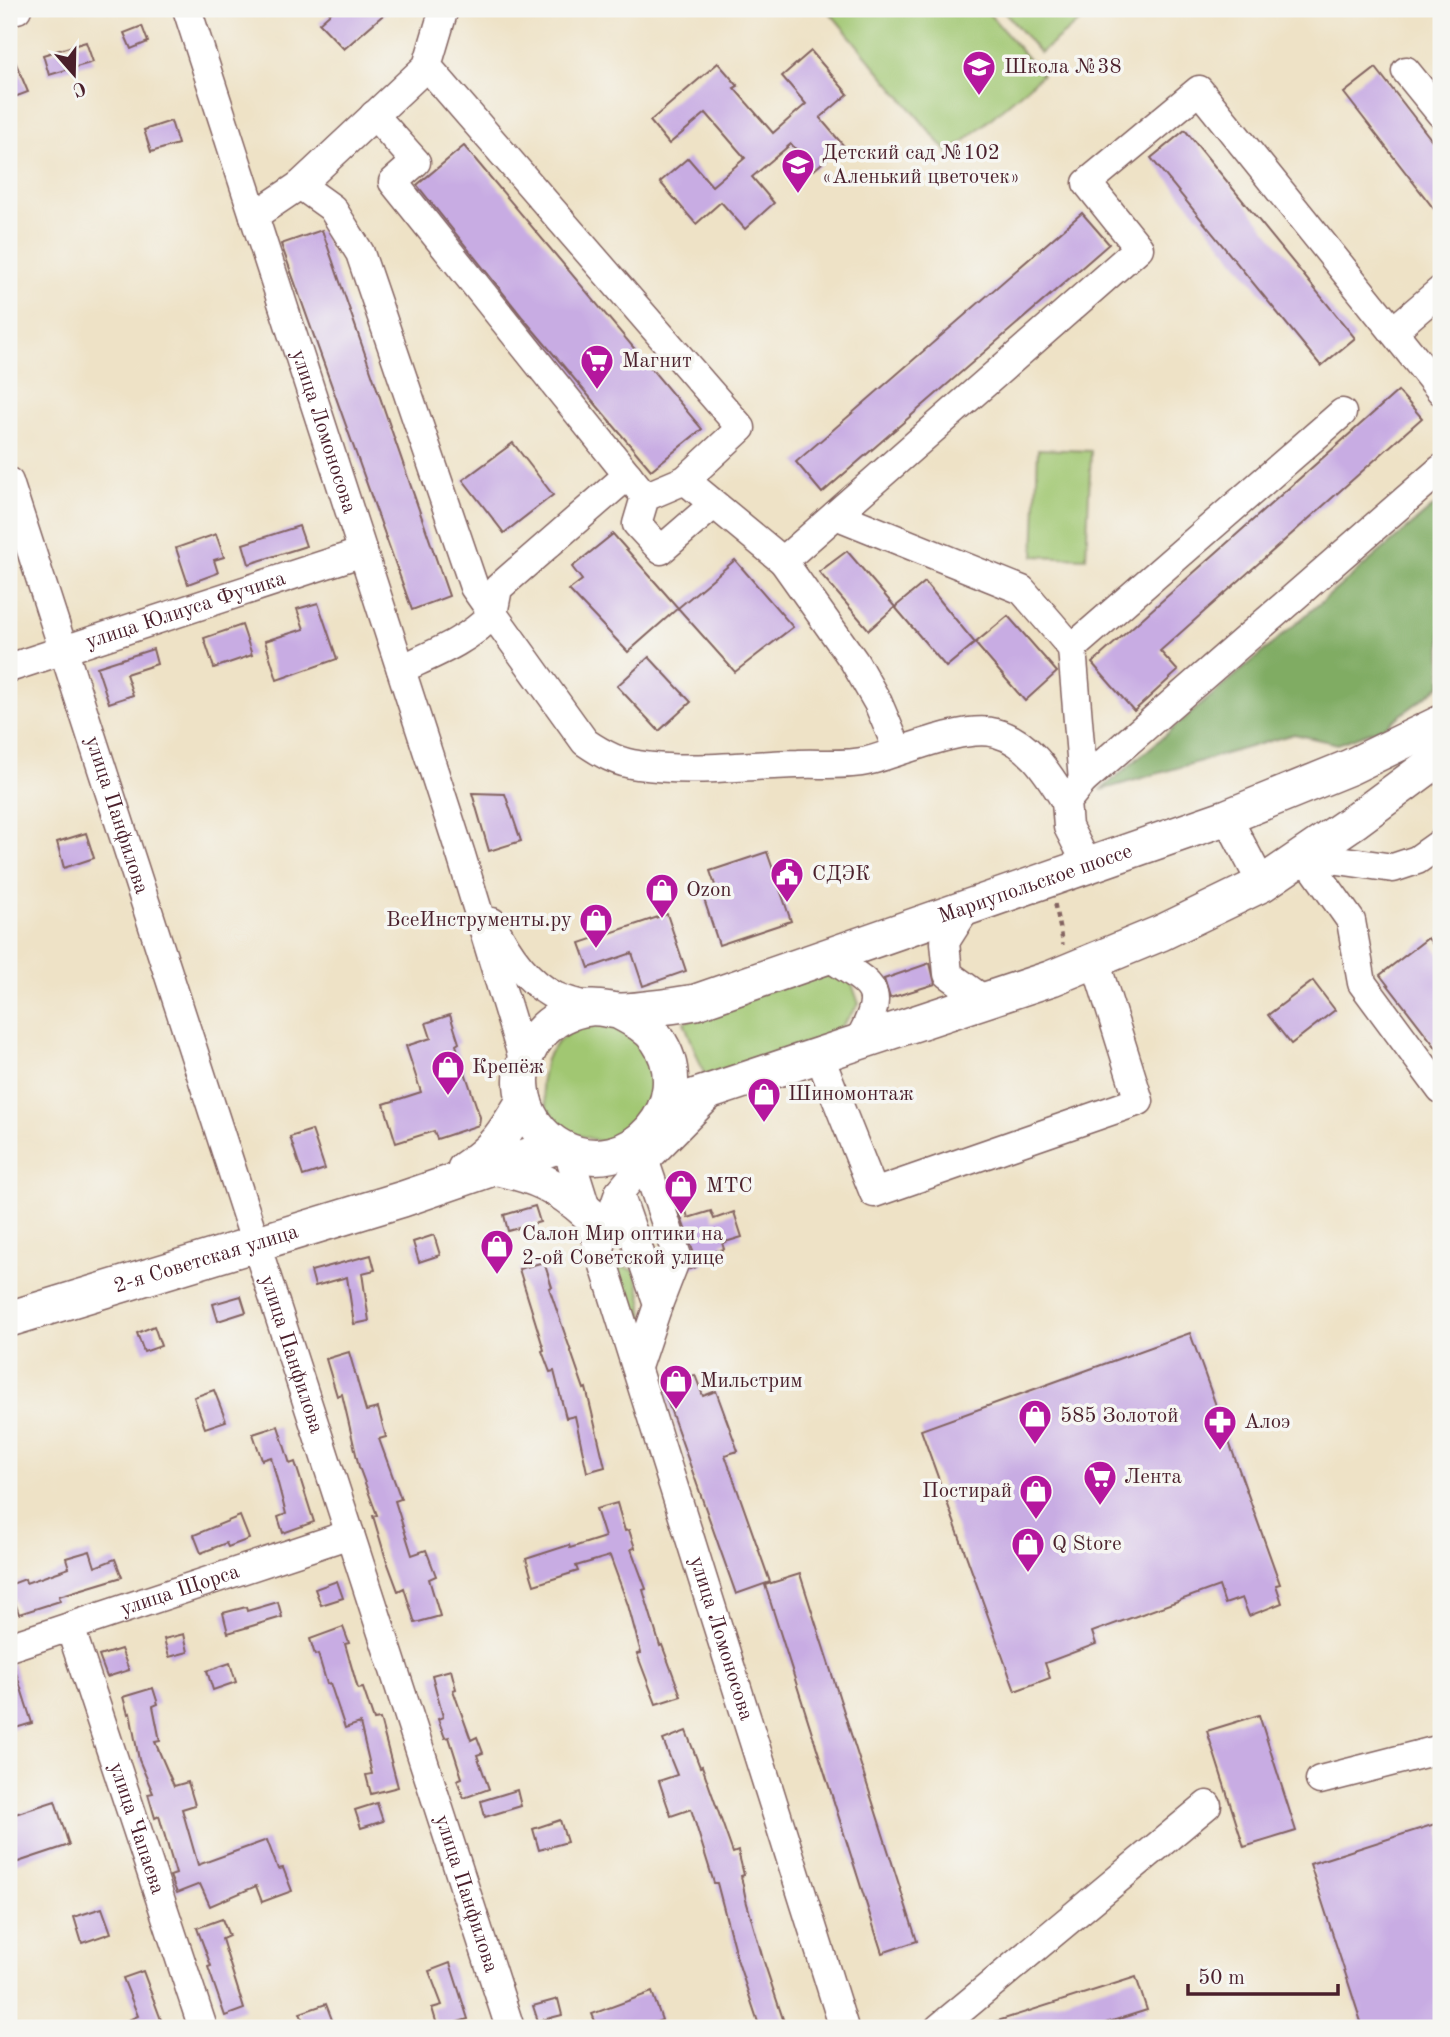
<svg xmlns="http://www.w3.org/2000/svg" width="1450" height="2037" viewBox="0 0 1450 2037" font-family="'Old Standard TT',serif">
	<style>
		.green { fill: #a1c772; stroke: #76734e; stroke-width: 2 }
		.forest { fill: #80ac64; stroke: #656648; stroke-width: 2 }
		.building { fill: #c8ace3 }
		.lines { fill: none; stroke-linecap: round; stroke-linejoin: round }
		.minor-casing { stroke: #836361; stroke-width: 31 }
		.major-casing { stroke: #836361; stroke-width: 38 }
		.path { stroke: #836361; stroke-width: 3.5; stroke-dasharray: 5 5; stroke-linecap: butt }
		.minor { stroke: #fff; stroke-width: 28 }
		.major { stroke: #fff; stroke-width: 35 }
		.labels { text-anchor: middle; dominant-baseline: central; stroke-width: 7; stroke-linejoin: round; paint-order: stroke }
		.poi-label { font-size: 21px; fill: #4a1f2b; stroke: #f6f6f2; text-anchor: start }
		.street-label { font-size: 21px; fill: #4a1f2b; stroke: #f6f6f2 }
	</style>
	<rect width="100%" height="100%" fill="#f6f6f2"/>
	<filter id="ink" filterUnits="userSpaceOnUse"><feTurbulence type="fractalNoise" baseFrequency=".0143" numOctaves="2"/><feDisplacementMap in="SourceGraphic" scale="14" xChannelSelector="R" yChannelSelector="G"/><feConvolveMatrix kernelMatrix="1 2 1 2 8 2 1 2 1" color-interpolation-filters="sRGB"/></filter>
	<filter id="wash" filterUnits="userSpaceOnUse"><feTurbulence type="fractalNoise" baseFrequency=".00686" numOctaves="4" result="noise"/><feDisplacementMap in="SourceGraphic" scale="28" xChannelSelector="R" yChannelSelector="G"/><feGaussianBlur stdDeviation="1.57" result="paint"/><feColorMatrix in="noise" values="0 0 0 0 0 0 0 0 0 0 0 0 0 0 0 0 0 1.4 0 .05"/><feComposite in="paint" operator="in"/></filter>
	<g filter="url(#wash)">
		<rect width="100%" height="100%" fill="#eee2c6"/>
		<g class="green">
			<polygon points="827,9 985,9 1042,75 949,154"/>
			<polygon points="1002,9 1095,9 1040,53"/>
			<polygon points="1038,449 1091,451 1086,558 1034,556"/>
			<polygon points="815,973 851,981 859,1004 836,1033 705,1076 684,1022"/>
			<polygon points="598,1023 629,1029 660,1070 642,1127 601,1142 565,1131 547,1109 541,1084 546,1059 555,1045 567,1034 578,1027"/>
			<path d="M625 1267 635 1271C641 1293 648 1315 639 1337L615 1269Z"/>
		</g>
		<polygon class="forest" points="1441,500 1441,685 1386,726 1338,744 1294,734 1101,790"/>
		<g id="blocks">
			<g class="building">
				<polygon points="335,9 390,9 344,49 319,23"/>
				<polygon points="142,26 148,42 131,49 124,33"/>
				<polygon points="86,42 93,62 49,75 43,55"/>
				<polygon points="9,47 28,92 9,99"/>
				<polygon points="811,51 848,94 820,118 843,145 814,170 791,144 752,177 774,203 745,229 721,202 696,224 660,182 688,158 712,186 745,158 706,113 669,144 650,121 718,63 738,86 734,88 773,133 806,104 782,76"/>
				<polygon points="1376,68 1441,152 1441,218 1344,93"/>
				<polygon points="171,121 178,144 151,152 144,130"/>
				<polygon points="1185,130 1355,338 1321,366 1151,158"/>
				<polygon points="464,146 702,429 651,470 523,318 417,185"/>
				<polygon points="1082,213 1109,244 822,493 796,462"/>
				<polygon points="322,230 449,596 412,610 281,244"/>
				<polygon points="1398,391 1422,418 1160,651 1178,671 1134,711 1092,663"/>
				<polygon points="513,443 553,495 504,533 463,480"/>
				<polygon points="299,526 306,546 249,564 243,544"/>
				<polygon points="216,534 224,557 214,560 218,573 188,584 176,548"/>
				<polygon points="613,534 678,608 628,652 569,590 582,580 572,567"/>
				<polygon points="847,551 895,607 869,630 819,572"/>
				<polygon points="735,560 793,627 735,672 678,608"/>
				<polygon points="925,582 975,643 1008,616 1057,672 1025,701 975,643 946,667 895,607"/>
				<polygon points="318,603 337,659 277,680 265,641 304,629 297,609"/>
				<polygon points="242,625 252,655 214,668 204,638"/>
				<polygon points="153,649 157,664 126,674 133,695 109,703 97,667"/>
				<polygon points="649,657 691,702 659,731 617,686"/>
				<polygon points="472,793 505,794 521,841 489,851"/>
				<polygon points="86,833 94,858 64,868 57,842"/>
				<polygon points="767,852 791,921 719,945 702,893 716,888 710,871"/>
				<polygon points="667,914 686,971 643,986 632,953 589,968 580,943"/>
				<polygon points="1428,938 1441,956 1441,1054 1380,975"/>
				<polygon points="930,963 935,984 890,998 884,979"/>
				<polygon points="1313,981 1335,1010 1291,1044 1268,1015"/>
				<polygon points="450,1015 459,1043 456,1045 480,1117 479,1125 437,1139 434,1131 396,1143 384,1104 421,1092 406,1046 431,1038 426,1023"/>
				<polygon points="312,1130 325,1169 303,1176 290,1137"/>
				<polygon points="535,1206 540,1222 508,1231 504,1215"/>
				<polygon points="685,1207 688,1218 711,1211 714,1219 734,1212 742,1237 722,1243 724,1249 701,1256 704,1264 690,1269 693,1251 678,1209"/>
				<polygon points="434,1235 440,1255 419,1262 413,1242"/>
				<polygon points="371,1255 375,1270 362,1273 369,1321 354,1324 347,1277 315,1286 311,1271"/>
				<polygon points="544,1262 552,1287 549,1288 584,1389 586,1388 605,1467 587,1472 575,1416 566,1418 554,1371 550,1372 542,1351 544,1350 519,1269"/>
				<polygon points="241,1296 246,1312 218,1321 213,1304"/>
				<polygon points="154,1326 161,1346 144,1352 137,1333"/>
				<polygon points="1190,1333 1280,1584 1276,1585 1282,1603 1249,1616 1242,1598 1225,1604 1219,1586 1092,1632 1096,1644 1045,1663 1050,1678 1015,1691 921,1430"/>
				<polygon points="349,1352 366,1411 378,1408 386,1437 379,1439 401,1499 395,1501 412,1555 426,1550 436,1576 429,1579 440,1616 415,1623 404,1588 398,1591 385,1556 373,1516 377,1515 359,1467 342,1394 337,1396 326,1359"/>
				<polygon points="695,1375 703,1396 716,1391 738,1451 725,1455 770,1582 736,1594 662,1386"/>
				<polygon points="214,1390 226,1421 205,1428 194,1397"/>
				<polygon points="278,1426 290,1464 295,1462 314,1522 283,1533 278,1517 286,1514 271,1457 262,1460 253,1434"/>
				<polygon points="617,1503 625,1531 629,1530 635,1548 631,1549 646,1589 643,1590 660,1646 662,1645 681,1696 656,1704 637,1654 641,1653 628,1605 610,1556 576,1566 578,1571 534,1585 526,1559 569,1545 570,1548 605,1537 596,1509"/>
				<polygon points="240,1516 249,1539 228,1547 226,1543 201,1553 194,1535"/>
				<polygon points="90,1551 95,1567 115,1559 122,1577 59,1596 60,1601 19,1614 9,1585 25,1579 26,1583 69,1568 66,1558"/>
				<polygon points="800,1574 917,1941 882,1953 765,1585"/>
				<polygon points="337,1581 343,1598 321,1605 315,1589"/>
				<polygon points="278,1602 282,1617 228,1633 223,1613 246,1607 247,1611"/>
				<polygon points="343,1627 349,1643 345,1644 358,1689 363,1688 374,1720 380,1719 398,1787 371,1794 366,1775 372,1774 360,1723 345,1728 330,1683 327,1684 318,1654 315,1655 310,1639"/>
				<polygon points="184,1634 188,1652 169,1657 164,1639"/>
				<polygon points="121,1649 129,1670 107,1677 99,1656"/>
				<polygon points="9,1663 13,1663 32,1723 9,1730"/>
				<polygon points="230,1663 236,1682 213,1690 207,1671"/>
				<polygon points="451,1670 456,1689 453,1690 471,1740 477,1737 483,1753 477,1755 489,1789 464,1798 457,1780 462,1778 449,1737 445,1738 438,1719 443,1717 432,1675"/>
				<polygon points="153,1688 158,1704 153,1706 160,1741 155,1742 174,1786 188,1782 195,1805 182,1809 198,1865 267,1840 278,1869 283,1868 292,1891 262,1902 256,1886 210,1906 200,1884 177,1893 170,1876 176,1874 159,1816 155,1818 148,1794 153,1793 139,1760 130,1713 128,1714 123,1697"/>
				<polygon points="1259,1715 1296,1831 1244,1847 1207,1731"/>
				<polygon points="686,1731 700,1767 702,1766 733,1853 738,1851 744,1875 741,1876 746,1900 763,1959 786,2028 760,2028 737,1959 717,1883 714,1883 691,1809 671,1816 659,1781 677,1775 663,1740"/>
				<polygon points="517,1790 521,1806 485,1817 481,1801"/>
				<polygon points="55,1801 69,1845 9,1865 9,1816"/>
				<polygon points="377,1803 383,1821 361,1828 355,1810"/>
				<polygon points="560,1820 567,1842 539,1850 533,1829"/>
				<polygon points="1441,1822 1441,2028 1363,2028 1310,1864"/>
				<polygon points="102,1908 111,1933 82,1943 74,1917"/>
				<polygon points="222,1919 229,1936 222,1939 244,2009 225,2016 208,1967 211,1966 197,1928"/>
				<polygon points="450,1963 468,2019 438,2028 432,2008 442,2005 429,1971"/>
				<polygon points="143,1971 164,2028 110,2028 138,2016 123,1978"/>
				<polygon points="1136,1977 1147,2010 1090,2028 986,2028 985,2025"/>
				<polygon points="652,1992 662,2020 640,2028 598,2028 592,2014"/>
				<polygon points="558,1999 562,2015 538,2021 533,2006"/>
				<polygon points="326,2004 334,2025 325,2028 306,2028 300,2013"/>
			</g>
		</g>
	</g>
	<g filter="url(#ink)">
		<use href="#blocks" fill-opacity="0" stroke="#836361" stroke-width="2"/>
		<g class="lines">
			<defs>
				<g id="minor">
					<path id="s1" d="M187 9 461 855 524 1062"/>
					<polyline points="9,11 17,9"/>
					<polyline points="427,66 741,428 685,480"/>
					<polyline points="1406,71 1441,114"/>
					<polyline points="374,115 416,162 393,182 639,489"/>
					<path d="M300 185 332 208 360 253 474 587 493 614C468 641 433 654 401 669"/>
					<polyline points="254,216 300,185 427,66 444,9"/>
					<polyline points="1393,331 1441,290"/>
					<path d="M628 475 498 588 493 614 585 742C601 753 618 763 638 765 690 773 745 765 798 764 820 763 846 766 867 761 900 753 963 724 996 733 1030 742 1049 775 1066 802"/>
					<path id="s2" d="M9 482 510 2028"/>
					<polyline points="713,505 661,550 637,524 645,497 685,480 783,561 1139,248 1087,183 1199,90 1441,391"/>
					<polyline points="836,515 1022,590 1072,648 1342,413"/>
					<polyline points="783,561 854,661 878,703 898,750"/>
					<polyline points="1072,648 1083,781"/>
					<path id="s3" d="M9 668 363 552"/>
					<polyline points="1227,817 1262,884"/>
					<polyline points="1304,855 1351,921 1362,983 1441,1090"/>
					<polyline points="1304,855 1393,868 1417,860 1441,843"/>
					<polyline points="1088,866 1068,827 1066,802 1083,781 1441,469"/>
					<polyline points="966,909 945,942 948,974 984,1000"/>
					<path d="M492 922C506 951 526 981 555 996 566 1001 580 1004 592 1008"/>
					<path d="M828 956C873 987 889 987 858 1042"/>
					<polyline points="819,1055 874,1193 1139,1101 1095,960"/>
					<path id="s4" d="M568 1151 844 2028"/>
					<polyline points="645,1162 677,1256 658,1305"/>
					<polyline points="619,1193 658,1305 637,1367"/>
					<polyline points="600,1248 619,1193 647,1159 716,1089"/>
					<path id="s5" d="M70 1627 203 2028"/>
					<path id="s6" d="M9 1647 350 1534"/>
					<polyline points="1320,1780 1441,1749"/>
					<polyline points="939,2028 1207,1805"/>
				</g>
				<g id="major">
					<path id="s7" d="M618 1011C633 1019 647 1026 657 1039 701 1102 629 1183 562 1148 539 1136 524 1114 522 1089 517 1048 550 1012 590 1008 601 1007 611 1011 622 1011 646 1010 671 1006 696 1002L1227 817 1350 767 1441 723"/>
					<polyline points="666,1106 1052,978 1161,933 1262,884 1356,820 1441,757"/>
					<path d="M494 1167C535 1175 558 1186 589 1214"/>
					<path d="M465 1169C495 1150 506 1131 524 1101"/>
					<path id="s8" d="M9 1319 403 1199 557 1146"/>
				</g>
			</defs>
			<use href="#minor" class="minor-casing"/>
			<use href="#major" class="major-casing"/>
			<polyline class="path" points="1055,904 1063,945"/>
			<use href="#minor" class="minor"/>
			<use href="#major" class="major"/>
		</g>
	</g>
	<defs>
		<symbol id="school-pin" viewBox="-11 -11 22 30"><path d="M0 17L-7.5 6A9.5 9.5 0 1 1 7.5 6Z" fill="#b5179e" stroke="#f6f6f2"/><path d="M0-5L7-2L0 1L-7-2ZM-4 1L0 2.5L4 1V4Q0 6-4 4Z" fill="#fff"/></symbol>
		<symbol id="supermarket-pin" viewBox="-11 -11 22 30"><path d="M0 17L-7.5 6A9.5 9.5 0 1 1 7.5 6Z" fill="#b5179e" stroke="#f6f6f2"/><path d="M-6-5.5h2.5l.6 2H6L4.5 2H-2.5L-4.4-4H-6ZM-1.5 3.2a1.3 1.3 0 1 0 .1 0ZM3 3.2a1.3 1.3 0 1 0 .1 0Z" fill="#fff"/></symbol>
		<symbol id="civic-pin" viewBox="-11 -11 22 30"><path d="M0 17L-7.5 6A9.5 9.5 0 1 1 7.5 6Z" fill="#b5179e" stroke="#f6f6f2"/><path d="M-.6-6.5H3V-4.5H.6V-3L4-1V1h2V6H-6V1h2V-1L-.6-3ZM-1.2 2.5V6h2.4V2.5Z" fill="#fff"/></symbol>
		<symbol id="shop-pin" viewBox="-11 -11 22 30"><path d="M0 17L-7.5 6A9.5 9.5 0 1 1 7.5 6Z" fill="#b5179e" stroke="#f6f6f2"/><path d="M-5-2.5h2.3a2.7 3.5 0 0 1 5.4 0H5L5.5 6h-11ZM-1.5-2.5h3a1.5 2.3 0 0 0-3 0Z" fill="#fff"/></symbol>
		<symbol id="pharmacy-pin" viewBox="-11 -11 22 30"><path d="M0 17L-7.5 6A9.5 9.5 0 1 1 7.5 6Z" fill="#b5179e" stroke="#f6f6f2"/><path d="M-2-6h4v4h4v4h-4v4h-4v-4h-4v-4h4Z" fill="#fff"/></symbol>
	</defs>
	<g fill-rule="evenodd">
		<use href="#school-pin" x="960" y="48" width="38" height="52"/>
		<use href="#school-pin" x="779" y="146" width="38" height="52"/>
		<use href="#supermarket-pin" x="578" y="342" width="38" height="52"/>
		<use href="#civic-pin" x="768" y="855" width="38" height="52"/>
		<use href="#shop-pin" x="643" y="871" width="38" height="52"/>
		<use href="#shop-pin" x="577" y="901" width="38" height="52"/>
		<use href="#shop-pin" x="429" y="1048" width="38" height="52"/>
		<use href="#shop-pin" x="745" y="1075" width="38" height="52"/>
		<use href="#shop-pin" x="662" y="1167" width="38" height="52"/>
		<use href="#shop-pin" x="478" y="1227" width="38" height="52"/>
		<use href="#shop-pin" x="657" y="1362" width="38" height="52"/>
		<use href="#shop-pin" x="1016" y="1397" width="38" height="52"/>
		<use href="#pharmacy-pin" x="1201" y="1403" width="38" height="52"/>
		<use href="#supermarket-pin" x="1081" y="1458" width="38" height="52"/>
		<use href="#shop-pin" x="1017" y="1472" width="38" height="52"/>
		<use href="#shop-pin" x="1009" y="1525" width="38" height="52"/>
	</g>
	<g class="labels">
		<g class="poi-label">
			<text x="1004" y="67">Школа №38</text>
			<text x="822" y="153">Детский сад №102<tspan x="822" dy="24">«Аленький цветочек»</tspan></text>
			<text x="622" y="361">Магнит</text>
			<text x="812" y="874">СДЭК</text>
			<text x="686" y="890">Ozon</text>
			<text x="572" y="920" text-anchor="end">ВсеИнструменты.ру</text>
			<text x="472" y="1067">Крепёж</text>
			<text x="788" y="1094">Шиномонтаж</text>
			<text x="706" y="1186">МТС</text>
			<text x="522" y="1234">Салон Мир оптики на<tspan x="522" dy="24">2-ой Советской улице</tspan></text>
			<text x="700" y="1381">Мильстрим</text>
			<text x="1060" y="1416">585 Золотой</text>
			<text x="1244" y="1422">Алоэ</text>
			<text x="1124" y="1477">Лента</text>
			<text x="1012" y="1491" text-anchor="end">Постирай</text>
			<text x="1052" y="1544">Q Store</text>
		</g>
		<g class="street-label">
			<text stroke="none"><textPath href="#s1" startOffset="444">улица Ломоносова</textPath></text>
			<text stroke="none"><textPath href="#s3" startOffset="186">улица Юлиуса Фучика</textPath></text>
			<text stroke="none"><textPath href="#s2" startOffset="350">улица Панфилова</textPath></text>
			<text stroke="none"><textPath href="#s7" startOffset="903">Мариупольское шоссе</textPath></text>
			<text stroke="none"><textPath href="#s8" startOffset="206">2-я Советская улица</textPath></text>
			<text stroke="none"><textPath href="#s2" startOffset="917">улица Панфилова</textPath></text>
			<text stroke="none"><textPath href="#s6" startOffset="180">улица Щорса</textPath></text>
			<text stroke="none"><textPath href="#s4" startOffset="511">улица Ломоносова</textPath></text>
			<text stroke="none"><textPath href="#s5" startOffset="212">улица Чапаева</textPath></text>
			<text stroke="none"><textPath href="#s2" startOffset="1484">улица Панфилова</textPath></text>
		</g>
	</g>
	<rect width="1450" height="2037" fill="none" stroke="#f6f6f2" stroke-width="35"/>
	<g transform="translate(74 74) rotate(160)" stroke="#f6f6f2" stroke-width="5" paint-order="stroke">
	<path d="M0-5L12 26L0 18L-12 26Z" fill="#4a1f2b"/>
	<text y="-10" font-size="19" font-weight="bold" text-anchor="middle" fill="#4a1f2b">С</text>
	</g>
	<path d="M1188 1984v10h150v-10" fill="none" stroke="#4a1f2b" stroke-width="3.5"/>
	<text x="1198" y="1984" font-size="21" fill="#4a1f2b" stroke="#f6f6f2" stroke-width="5" paint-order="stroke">50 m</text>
</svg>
